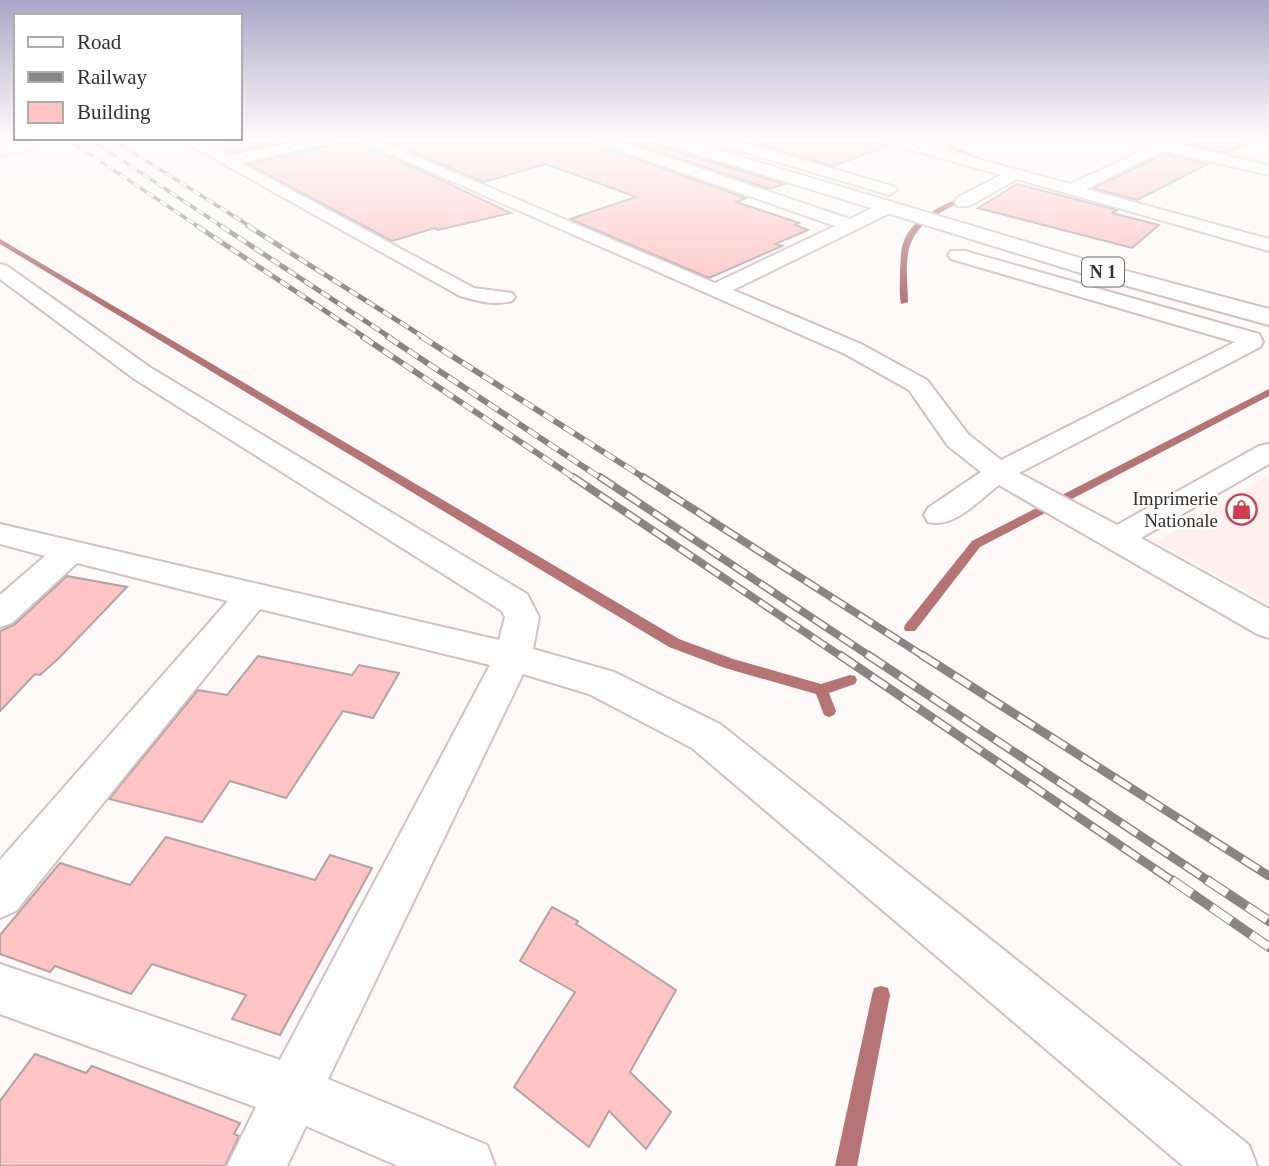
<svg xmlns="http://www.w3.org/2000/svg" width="1269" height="1166" viewBox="0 0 1269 1166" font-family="'Times New Roman',serif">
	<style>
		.built { fill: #ffefef }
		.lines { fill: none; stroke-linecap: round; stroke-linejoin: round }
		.stream { fill: #b67475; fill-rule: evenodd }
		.building { fill: #fec4c4; stroke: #b3a3a2; stroke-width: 2 }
		.street-casing { stroke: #d2c1c1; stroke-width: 4 }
		.secondary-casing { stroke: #d2c1c1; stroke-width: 4 }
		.highway-casing { stroke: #d2c1c1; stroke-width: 4 }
		.street { fill: #fff; fill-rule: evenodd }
		.secondary { fill: #fff; fill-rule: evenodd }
		.highway { fill: #fff; fill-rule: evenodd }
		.rail-far5-casing { stroke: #8a8585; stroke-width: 3.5 }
		.rail-far4-casing { stroke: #8a8585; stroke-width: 5 }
		.rail-far3-casing { stroke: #8a8585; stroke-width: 6 }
		.rail-far2-casing { stroke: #8a8585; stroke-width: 8 }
		.rail-far1-casing { stroke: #8a8585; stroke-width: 9 }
		.rail-casing { stroke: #8a8585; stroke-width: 10 }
		.rail-far5 { stroke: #fff; stroke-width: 2.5; stroke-dasharray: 8; stroke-linecap: butt }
		.rail-far4 { stroke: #fff; stroke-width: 3.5; stroke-dasharray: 10; stroke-linecap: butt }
		.rail-far3 { stroke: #fff; stroke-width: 4.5; stroke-dasharray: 12; stroke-linecap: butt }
		.rail-far2 { stroke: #fff; stroke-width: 5; stroke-dasharray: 16; stroke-linecap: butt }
		.rail-far1 { stroke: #fff; stroke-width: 6; stroke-dasharray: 19; stroke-linecap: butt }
		.rail { stroke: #fff; stroke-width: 8; stroke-dasharray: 24; stroke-linecap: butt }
		.labels { text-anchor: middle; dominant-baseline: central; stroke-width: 5; stroke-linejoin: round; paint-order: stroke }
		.shield { fill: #fff; stroke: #726d6d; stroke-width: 2 }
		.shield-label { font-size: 18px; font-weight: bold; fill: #352f2f }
		.poi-label { font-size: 19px; fill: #352f2f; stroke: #fff; text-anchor: end }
	</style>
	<rect width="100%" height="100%" fill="#fdf9f9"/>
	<polygon class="built" points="1269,475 1269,604 1157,542"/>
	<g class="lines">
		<g class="stream">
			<polygon points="944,139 949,139 955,147 998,165 995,171 1002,176 998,184 987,188 987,186 993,182 996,176 989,171 993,167 951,149"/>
			<path d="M967 195 972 196C962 203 949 207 938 214 900 237 907 263 908 302L901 304C899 294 900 282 900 271 901 262 900 252 903 244 911 217 944 205 967 195Z"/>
			<polygon points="0,239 679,639 733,659 821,684 850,675 855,676 857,680 855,684 829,693 836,711 834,715 829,717 824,715 816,694 725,668 669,647 0,244"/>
			<polygon points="1269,389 1269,396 980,547 915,631 905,631 904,628 905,625 972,541"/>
			<polygon points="881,986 888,988 890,995 857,1166 835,1166 872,995 874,988"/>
		</g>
	</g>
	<g class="building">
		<polygon points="251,139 298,139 229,153 216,146"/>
		<polygon points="337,139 354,139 511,213 438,230 435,228 392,241 248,164 333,145"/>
		<polygon points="381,139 590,139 594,144 746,198 736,202 799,223 795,225 808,230 775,244 782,246 709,278 570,219 636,197 546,164 484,182"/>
		<polygon points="620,139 653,139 657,145 784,184 770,189"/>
		<polygon points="739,139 879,139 882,143 888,146 833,166"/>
		<polygon points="1191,139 1256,139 1228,153 1184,143"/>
		<polygon points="1164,154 1208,164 1137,200 1093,188"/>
		<polygon points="1017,184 1117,210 1112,213 1159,225 1132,248 978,208"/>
		<polygon points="67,576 127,587 59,658 40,675 35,674 0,711 0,631 14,625"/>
		<polygon points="258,656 352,675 359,665 399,673 373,718 343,711 286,798 230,781 202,822 109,799 198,690 227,695"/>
		<polygon points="166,837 315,880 330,855 372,868 280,1035 232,1019 246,995 152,964 131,994 55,966 50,972 0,954 0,935 60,863 130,885"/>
		<polygon points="552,907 578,921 576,924 676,990 630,1072 671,1112 646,1149 609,1111 589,1147 514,1087 575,992 520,961"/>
		<polygon points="35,1054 86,1073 92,1066 240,1123 234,1134 239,1136 225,1166 0,1166 0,1101"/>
	</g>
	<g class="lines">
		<defs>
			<g id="street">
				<path d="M179 139H196L229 156 309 139H334L332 142 241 163 474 288 512 293 515 297 512 301C494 306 477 301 460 296Z"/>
				<path d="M356 139H375L715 283 835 226 595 142 593 139H613L850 219 882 203H894L897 207 894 211 733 290 861 344 927 380 968 434 1001 460 1235 342 951 259 948 255 951 251H965L1259 334 1263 342 1260 347 1019 473 1117 525 1259 446 1269 444V464L1141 538 1269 609V638L1257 634 999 485C979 500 954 529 928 522L924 515 928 508 981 472 948 446 909 390 845 354Z"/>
				<polygon points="708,139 730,139 895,187 897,190 889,195 883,193 710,142"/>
				<polygon points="882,139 904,139 1070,184 1169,139 1187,139 1086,189 1269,239 1269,251 1017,179 969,206 957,206 955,202 957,198 1001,175 884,142"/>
				<polygon points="25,143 30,144 32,147 30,150 0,155 0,147"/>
				<polygon points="0,264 7,266 151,368 527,594 539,617 533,649 614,672 720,724 1249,1145 1257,1166 1183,1166 692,748 589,694 523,674 328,1079 487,1145 495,1166 398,1166 306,1126 287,1166 227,1166 256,1107 0,1014 0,964 280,1060 490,665 260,609 16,911 0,918 0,860 228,601 77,563 12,623 0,627 0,595 45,556 0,544 0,524 499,640 505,617 502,611 133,378 0,279"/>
			</g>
			<polygon id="secondary" points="1123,139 1152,139 1269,165 1269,175 1125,142"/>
			<polygon id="highway" points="656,139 681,139 1100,264 1269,309 1269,325 1084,274 658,142"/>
		</defs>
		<use href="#street" class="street-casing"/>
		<use href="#secondary" class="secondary-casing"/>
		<use href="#highway" class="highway-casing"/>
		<use href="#street" class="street"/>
		<use href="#secondary" class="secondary"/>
		<use href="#highway" class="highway"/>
		<defs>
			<g id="rail-far5">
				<polyline points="67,139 199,227"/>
				<polyline points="90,139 223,227"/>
				<polyline points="112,139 251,227"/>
			</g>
			<g id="rail-far4">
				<polyline points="197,226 366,338"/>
				<polyline points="221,226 391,338"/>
				<polyline points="248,226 425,338"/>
			</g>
			<g id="rail-far3">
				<polyline points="363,337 576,479"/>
				<polyline points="388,337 602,479"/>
				<polyline points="422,337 646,479"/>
			</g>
			<g id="rail-far2">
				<polyline points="573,477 842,657"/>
				<polyline points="600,477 871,657"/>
				<polyline points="643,477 925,657"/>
			</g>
			<g id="rail-far1">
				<polyline points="840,655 1174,882"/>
				<polyline points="868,655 1210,882"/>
				<polyline points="922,655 1269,876"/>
			</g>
			<g id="rail">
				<polyline points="1172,880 1269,947"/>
				<polyline points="1207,880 1269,921"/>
			</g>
		</defs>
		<use href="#rail-far5" class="rail-far5-casing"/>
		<use href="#rail-far4" class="rail-far4-casing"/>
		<use href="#rail-far3" class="rail-far3-casing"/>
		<use href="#rail-far2" class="rail-far2-casing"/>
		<use href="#rail-far1" class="rail-far1-casing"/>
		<use href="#rail" class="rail-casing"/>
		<use href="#rail-far5" class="rail-far5"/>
		<use href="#rail-far4" class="rail-far4"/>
		<use href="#rail-far3" class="rail-far3"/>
		<use href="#rail-far2" class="rail-far2"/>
		<use href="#rail-far1" class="rail-far1"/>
		<use href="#rail" class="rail"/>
	</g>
	<linearGradient id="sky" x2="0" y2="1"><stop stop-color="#aaa6c6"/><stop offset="0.46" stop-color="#fefcfc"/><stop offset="1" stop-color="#fefcfc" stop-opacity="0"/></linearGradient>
	<rect width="1269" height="302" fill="url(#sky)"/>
	<defs>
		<symbol id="shop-ring" viewBox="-11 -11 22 22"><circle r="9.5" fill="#fff" stroke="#ce3e4f" stroke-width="1.5"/><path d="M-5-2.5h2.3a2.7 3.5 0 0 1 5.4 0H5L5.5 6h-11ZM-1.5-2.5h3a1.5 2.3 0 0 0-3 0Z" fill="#ce3e4f"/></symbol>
	</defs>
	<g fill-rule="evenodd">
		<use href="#shop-ring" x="1224" y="492" width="35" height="35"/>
	</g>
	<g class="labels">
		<rect class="shield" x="1082" y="257.5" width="42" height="29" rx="5"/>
		<g class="shield-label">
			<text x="1103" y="272">N 1</text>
		</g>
		<g class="poi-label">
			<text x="1218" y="498">Imprimerie<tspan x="1218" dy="22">Nationale</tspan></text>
		</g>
	</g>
	<rect x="14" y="14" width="228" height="126" fill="#ffffff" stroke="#aeacac" stroke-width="2"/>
	<rect x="28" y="37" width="35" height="10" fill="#ffffff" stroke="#aeacac" stroke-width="2"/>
	<text x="77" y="49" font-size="21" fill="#352f2f">Road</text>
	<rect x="28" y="72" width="35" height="10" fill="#8a8585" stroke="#aeacac" stroke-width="2"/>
	<text x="77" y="84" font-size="21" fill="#352f2f">Railway</text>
	<rect x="28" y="102" width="35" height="21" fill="#fec4c4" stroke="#aeacac" stroke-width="2"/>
	<text x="77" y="119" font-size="21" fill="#352f2f">Building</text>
</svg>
